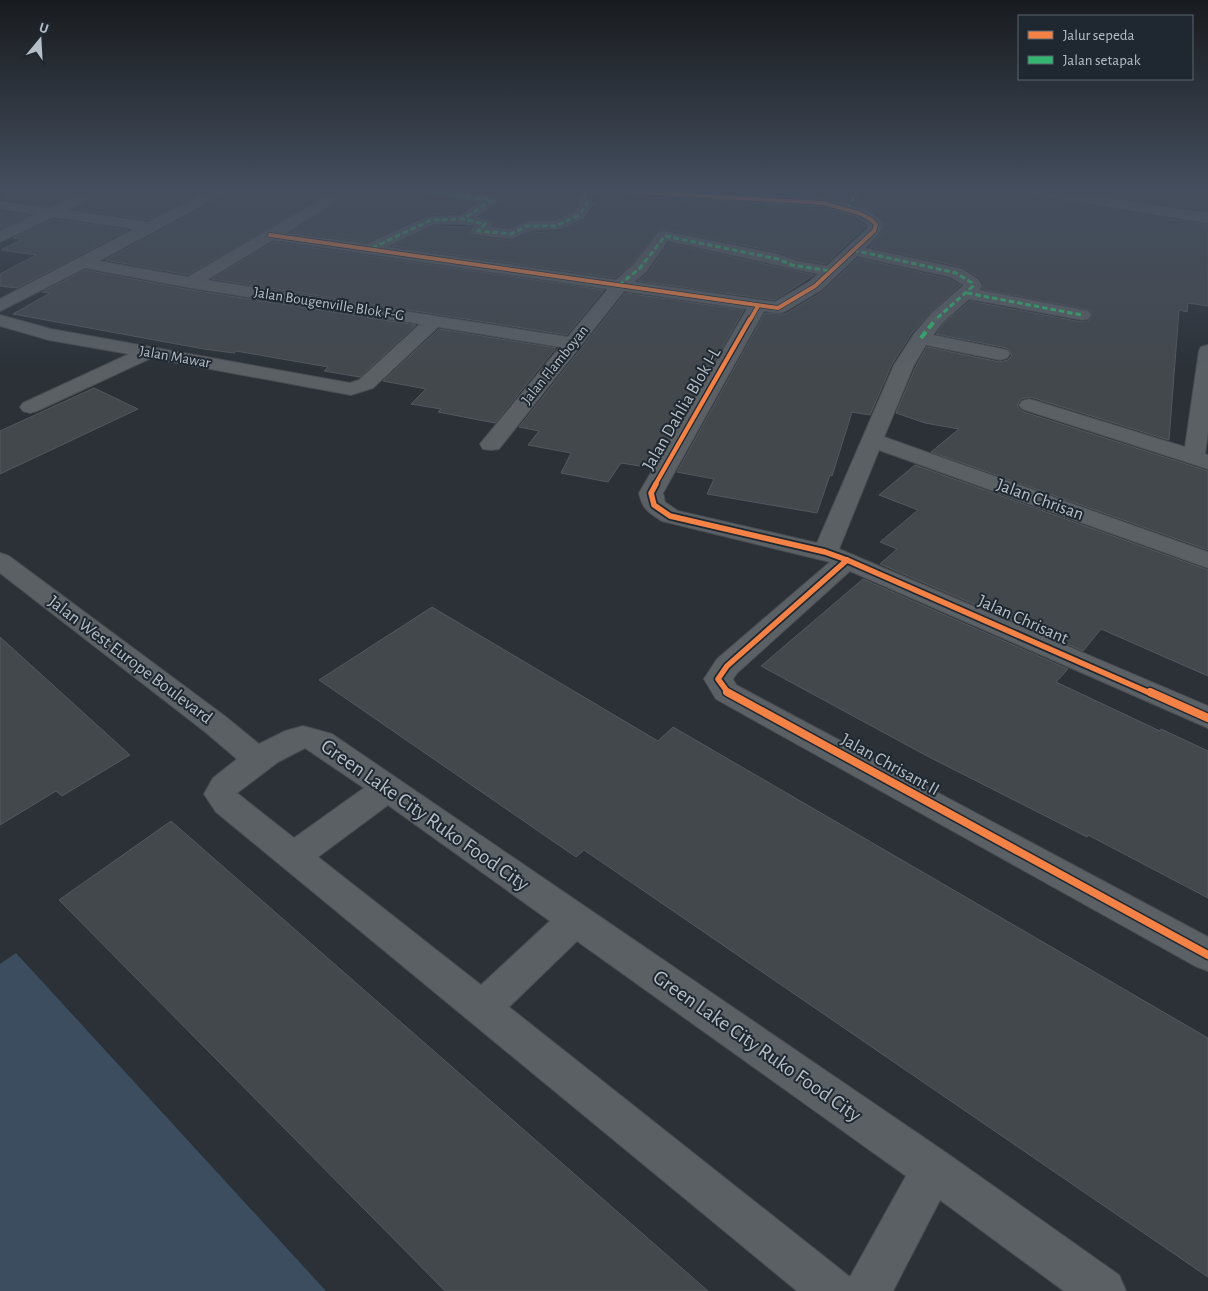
<svg xmlns="http://www.w3.org/2000/svg" width="1208" height="1291" viewBox="0 0 1208 1291" font-family="'Alegreya Sans',sans-serif">
	<style>
		.water { fill: #3b4d5f }
		.building { fill: #43484d; stroke: #53585f }
		.lines { fill: none; stroke-linecap: round; stroke-linejoin: round }
		.minor-casing { stroke: #494d52; stroke-width: 2 }
		.minor { fill: #5b6065; fill-rule: evenodd }
		.quiet-far1 { stroke: #33b770; stroke-width: 3; stroke-dasharray: 5.5 3; stroke-linecap: butt }
		.quiet { stroke: #33b770; stroke-width: 4; stroke-dasharray: 8 4; stroke-linecap: butt }
		.cycleway-far3-casing { stroke: #1f2831; stroke-width: 5.5 }
		.cycleway-far2-casing { stroke: #1f2831; stroke-width: 7 }
		.cycleway-far1-casing { stroke: #1f2831; stroke-width: 9 }
		.cycleway-casing { stroke: #1f2831; stroke-width: 11 }
		.cycleway-far3 { stroke: #f48246; stroke-width: 4 }
		.cycleway-far2 { stroke: #f48246; stroke-width: 4.5 }
		.cycleway-far1 { stroke: #f48246; stroke-width: 5.5 }
		.cycleway { stroke: #f48246; stroke-width: 8 }
		.labels { text-anchor: middle; dominant-baseline: central; stroke-width: 4; stroke-linejoin: round; paint-order: stroke }
		.far-street-label { font-size: 15px; fill: #b6bec7; stroke: #1f2831 }
		.street-label { font-size: 18px; fill: #b6bec7; stroke: #1f2831 }
		.near-street-label { font-size: 21px; fill: #b6bec7; stroke: #1f2831 }
	</style>
	<rect width="100%" height="100%" fill="#2b3137"/>
	<polygon class="water" points="16,953 326,1291 0,1291 0,964"/>
	<g class="building">
		<polygon points="22,190 83,190 49,206 2,199"/>
		<polygon points="107,190 207,190 148,220 73,209 104,195"/>
		<polygon points="230,190 333,190 188,275 105,260 227,195"/>
		<polygon points="355,190 415,190 419,195 473,203 459,213 425,215 367,242 291,232"/>
		<polygon points="463,190 580,190 576,194 575,200 578,204 573,210 553,219 527,219 509,227 494,226 491,220 480,216 499,204 501,201 499,196"/>
		<polygon points="701,190 787,190 864,197 868,190 1017,190 1019,194 1026,196 1208,225 1208,306 1188,303 1187,312 1179,310 1169,440 1030,397 1021,399 1017,405 1021,411 1208,471 1208,550 931,452 959,429 925,423 896,413 916,366 927,347 1000,362 1008,360 1012,355 1007,348 936,334 945,322 970,301 1082,322 1088,321 1092,316 1090,310 982,289 984,285 980,278 962,267 869,247 880,235 886,225 878,215 865,207 823,197"/>
		<polygon points="1064,190 1208,190 1208,211"/>
		<polygon points="600,195 823,209 853,218 866,226 826,264 796,259 778,252 663,229 657,232 632,264 615,278 392,246 434,226 471,227 468,231 473,236 511,241 530,233 561,231 586,219 596,205 594,197"/>
		<polygon points="0,211 29,216 0,229"/>
		<polygon points="53,219 128,230 17,288 0,286 0,274 36,255 1,250 22,239 13,238"/>
		<polygon points="273,242 604,290 567,335 212,279"/>
		<polygon points="669,243 814,275 775,300 638,281 647,274"/>
		<polygon points="858,258 949,279 961,285 931,312 912,333 892,364 870,415 852,412 832,476 830,475 817,513 707,494 714,479 677,472 765,313 785,314 822,292"/>
		<polygon points="85,270 191,290 416,325 360,377 324,371 328,367 236,351 234,353 204,349 13,314 50,293 42,292"/>
		<polygon points="625,293 744,310 652,468 621,463 608,482 561,473 571,453 528,445 539,431 519,427"/>
		<polygon points="439,329 556,348 495,423 438,412 441,409 411,404 426,389 383,381"/>
		<polygon points="94,388 138,409 0,474 0,431"/>
		<polygon points="915,465 1208,570 1208,676 1101,629 1083,651 880,564 897,549 880,542 918,510 879,495"/>
		<polygon points="863,579 1068,669 1056,682 1160,731 1161,729 1208,751 1208,898 1088,835 1087,837 927,756 761,666"/>
		<polygon points="432,607 658,741 673,727 1208,1038 1208,1277 584,850 576,857 319,680"/>
		<polygon points="0,637 130,755 62,796 56,791 0,825"/>
		<polygon points="171,821 708,1291 445,1291 59,900"/>
	</g>
	<g class="lines">
		<defs>
			<g id="minor">
				<path d="M87 190H105L103 193 67 210 148 222 211 190H228L226 193 99 261 188 277 336 190H353L286 233 367 244 426 217 460 215 478 202 424 194 419 193 417 190H452L497 197 499 200 497 203 476 217 490 221 493 224 490 227 509 229 527 221H553L574 212 580 204 577 200 578 194 583 190H673L823 199 865 209 877 217 884 225 879 234 865 248 962 269 978 279 982 286 979 290 1088 311 1091 315 1088 319 1082 320 969 299 944 321 933 335 1007 350 1010 354 1007 358 1000 360 926 345 914 365 884 437 1208 552V568L879 450 839 549 1208 706V728L850 571 737 673 733 679 736 685 1208 937V971L1195 966 716 699 704 679 717 659 830 562 662 521C648 512 643 510 639 493L747 309 624 291 499 449 491 450 483 449 480 444 560 347 438 327 373 388 351 395 151 358 37 411 30 413 23 411 20 407 23 403 129 354 49 340 0 326V315L51 329 350 383 359 380 420 324 191 288 85 268 0 311V299L134 229 53 217 0 242V231L35 215 0 209V201L49 208ZM600 193 823 207 854 216 868 225 867 229 827 266 796 261 778 254 664 231 658 233 633 265 616 280 386 247 434 224H463L474 226 470 231 473 234 511 239 530 231 561 229 584 218 594 204 591 200 592 196ZM273 240 608 289 568 337 207 280ZM668 241 818 274 809 282 775 302 634 282 645 273ZM857 256 950 277 964 285 932 313 914 334 894 365 817 543 678 511 665 502 663 493 764 311 778 313 784 312 821 290Z"/>
				<polygon points="1019,190 1053,190 1208,213 1208,223 1026,194 1021,193"/>
				<polygon points="1208,345 1208,432 1205,454 1208,455 1208,469 1022,409 1019,405 1022,401 1029,399 1036,401 1185,447 1199,351 1201,347"/>
				<path d="M0 553 9 556 226 717 259 744 285 731 303 726 332 734 948 1154 1119 1275 1126 1291H1064L940 1200 893 1291H797L216 812 204 794 213 778 237 759 204 731 0 573ZM305 748 364 788 294 838 237 793 278 762ZM388 805 550 921 481 985 318 857ZM577 941 906 1176 850 1277 509 1007Z"/>
			</g>
		</defs>
		<use href="#minor" class="minor-casing"/>
		<use href="#minor" class="minor"/>
		<g class="quiet-far1">
			<polyline points="424,190 492,200 463,219"/>
			<polyline points="847,209 858,190"/>
			<polyline points="372,248 431,220 463,219 485,224 478,231 511,234 527,226 556,226 579,215 587,204 584,200 585,194 596,190"/>
			<polyline points="853,250 956,273 972,283 973,286 935,320"/>
			<polyline points="619,285 639,269 665,236 778,259 792,265 830,271"/>
			<polyline points="967,293 1082,315"/>
		</g>
		<polyline class="quiet" points="921,338 936,319"/>
		<defs>
			<g id="cycleway-far3">
				<polyline points="270,235 778,308 815,286 874,231 876,225 872,220 859,213 823,203 604,190"/>
				<polyline points="750,320 758,306"/>
			</g>
			<polyline id="cycleway-far2" points="655,485 750,319"/>
			<g id="cycleway-far1">
				<polyline points="656,484 651,493 654,505 670,516 825,552 847,560 1152,694"/>
				<polyline points="729,694 718,679 727,666 847,560"/>
			</g>
			<g id="cycleway">
				<polyline points="727,692 1208,955"/>
				<polyline points="1150,692 1208,718"/>
			</g>
		</defs>
		<use href="#cycleway-far3" class="cycleway-far3-casing"/>
		<use href="#cycleway-far2" class="cycleway-far2-casing"/>
		<use href="#cycleway-far1" class="cycleway-far1-casing"/>
		<use href="#cycleway" class="cycleway-casing"/>
		<use href="#cycleway-far3" class="cycleway-far3"/>
		<use href="#cycleway-far2" class="cycleway-far2"/>
		<use href="#cycleway-far1" class="cycleway-far1"/>
		<use href="#cycleway" class="cycleway"/>
	</g>
	<linearGradient id="sky" x2="0" y2="1"><stop stop-color="#181b1e"/><stop offset="0.51" stop-color="#444e5e"/><stop offset="1" stop-color="#444e5e" stop-opacity="0"/></linearGradient>
	<rect width="1208" height="371" fill="url(#sky)"/>
	<g class="labels">
		<g class="far-street-label">
			<text transform="translate(329 304) rotate(9)">Jalan Bougenville Blok F-G</text>
			<text transform="translate(175 357) rotate(10)">Jalan Mawar</text>
			<text transform="translate(555 365) rotate(-51)">Jalan Flamboyan</text>
		</g>
		<g class="street-label">
			<text transform="translate(682 409) rotate(-60)">Jalan Dahlia Blok I-L</text>
			<text transform="translate(1040 500) rotate(20)">Jalan Chrisan</text>
			<text transform="translate(1023 620) rotate(24)">Jalan Chrisant</text>
			<text transform="translate(130 660) rotate(37)">Jalan West Europe Boulevard</text>
			<text transform="translate(890 765) rotate(29)">Jalan Chrisant II</text>
		</g>
		<g class="near-street-label">
			<text transform="translate(425 815) rotate(35)">Green Lake City Ruko Food City</text>
			<text transform="translate(757 1046) rotate(35)">Green Lake City Ruko Food City</text>
		</g>
	</g>
	<rect x="1018" y="15" width="175" height="65" fill="#1f2831" stroke="#5b646d"/>
	<rect x="1028" y="31" width="25" height="8" fill="#f48246" stroke="#5b646d"/>
	<text x="1063" y="40" font-size="15" fill="#b6bec7">Jalur sepeda</text>
	<rect x="1028" y="56" width="25" height="8" fill="#33b770" stroke="#5b646d"/>
	<text x="1063" y="65" font-size="15" fill="#b6bec7">Jalan setapak</text>
	<g transform="translate(40 40) rotate(18)" stroke="#1f2831" stroke-width="4" paint-order="stroke">
	<path d="M0-4L9 19L0 12L-9 19Z" fill="#b6bec7"/>
	<text y="-8" font-size="14" font-weight="bold" text-anchor="middle" fill="#b6bec7">U</text>
	</g>
</svg>
